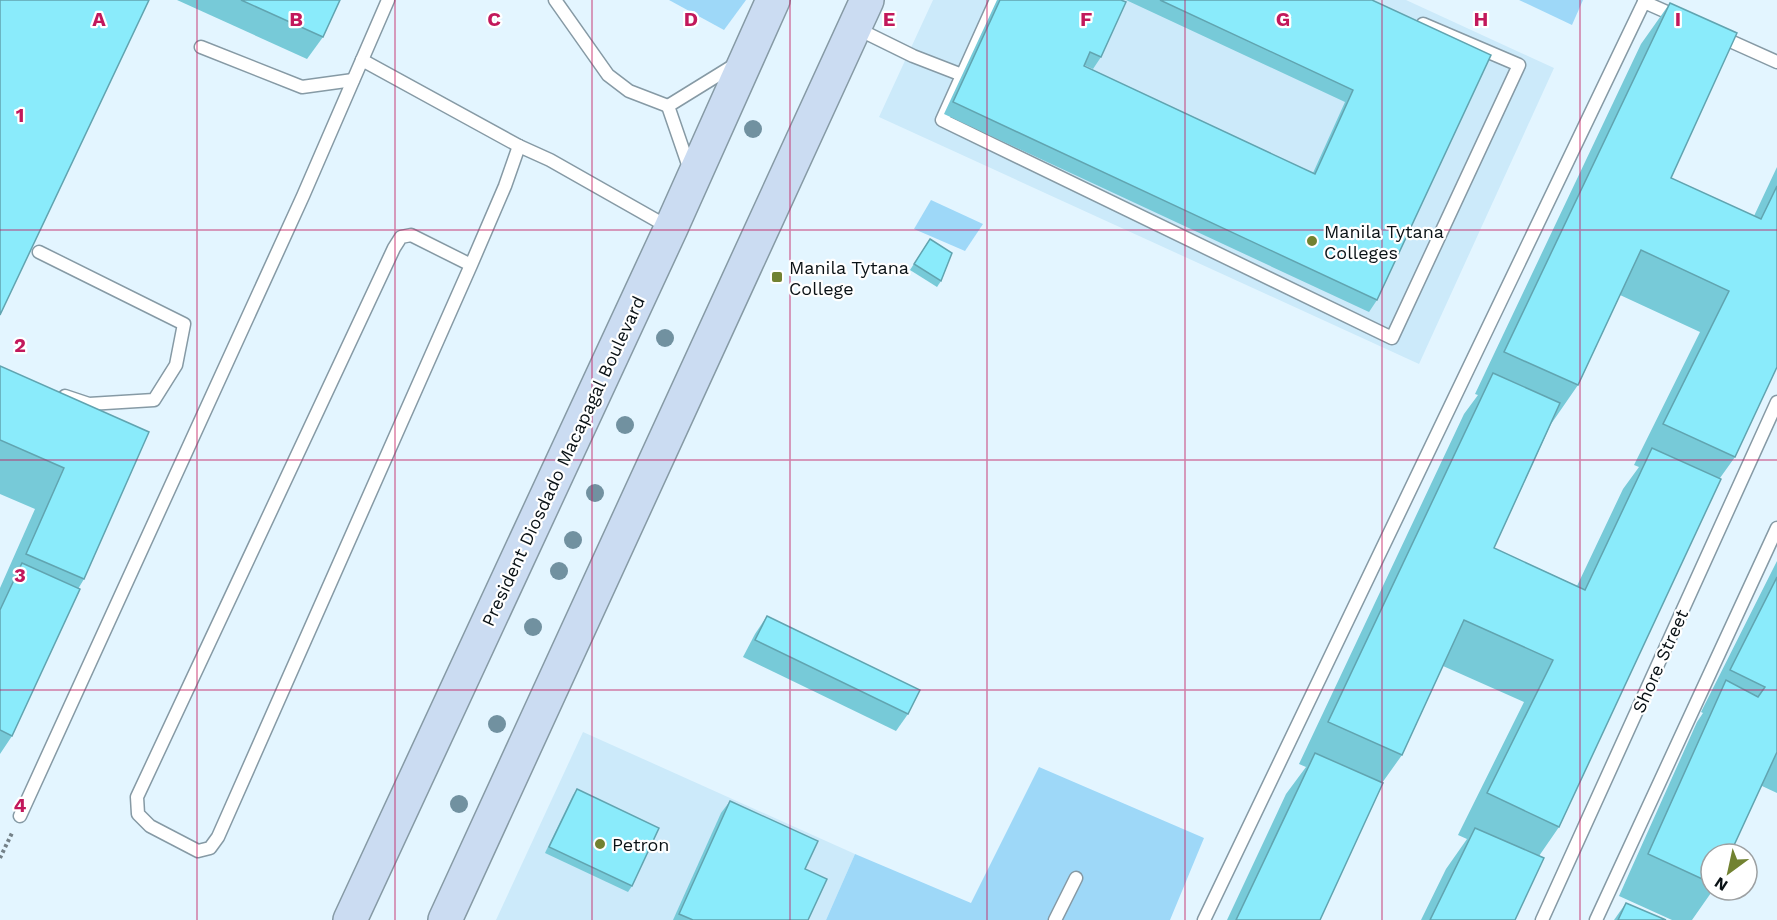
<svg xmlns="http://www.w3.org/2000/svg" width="1777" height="920" viewBox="0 0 1777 920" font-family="'Work Sans',sans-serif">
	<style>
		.built { fill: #cceafa }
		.green { fill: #9ed8f8 }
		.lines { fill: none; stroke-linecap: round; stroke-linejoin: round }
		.service-casing { stroke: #869aa5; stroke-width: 15 }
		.secondary-casing { stroke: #869aa5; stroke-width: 36 }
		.path { stroke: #748188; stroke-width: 4; stroke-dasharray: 3 3; stroke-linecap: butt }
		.service { stroke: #fff; stroke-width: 12 }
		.secondary { stroke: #cbdcf2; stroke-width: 33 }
		.tree { fill: #7191a0 }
		.wall { fill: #77cad8; fill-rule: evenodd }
		.building { fill: #8aebfb; stroke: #61a4b0; stroke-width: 1.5 }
		.grid { fill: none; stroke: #c2185b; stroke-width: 1.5; stroke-opacity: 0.55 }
		.poi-dot { fill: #728231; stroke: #fff; stroke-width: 2 }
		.labels { text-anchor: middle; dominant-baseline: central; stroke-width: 4.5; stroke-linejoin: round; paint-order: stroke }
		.poi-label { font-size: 18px; fill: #0a1216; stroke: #fff; text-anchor: start }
		.street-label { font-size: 18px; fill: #0a1216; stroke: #fff }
		.grid-label { font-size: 20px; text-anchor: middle; font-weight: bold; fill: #c2185b; stroke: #fff; stroke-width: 4.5; stroke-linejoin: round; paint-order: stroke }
	</style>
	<rect width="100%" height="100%" fill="#e3f5ff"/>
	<g class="built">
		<polygon points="933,0 1406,0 1554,68 1419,364 879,117"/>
		<polygon points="583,732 855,854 826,920 496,920"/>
	</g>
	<g class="green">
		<polygon points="669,0 746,0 724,30"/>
		<polygon points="1519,0 1583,0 1572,25"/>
		<polygon points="931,200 983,224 965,251 914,229"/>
		<polygon points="1039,767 1204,838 1170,920 826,920 855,854 971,903"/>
	</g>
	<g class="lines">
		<defs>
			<g id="service">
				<polyline points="555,0 608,75 629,91 668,106"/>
				<polyline points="996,0 942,120 1392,338 1519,65 1423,24"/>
				<polyline points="1644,2 1678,17"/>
				<polyline points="856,28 913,56 962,75"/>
				<polyline points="1719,36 1777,62"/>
				<polyline points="201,47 302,87 353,80"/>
				<polyline points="362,60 519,146"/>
				<polyline points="668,106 736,64"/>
				<polyline points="668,106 690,170"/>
				<polyline points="39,252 184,324 176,365 154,400 89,404 65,396"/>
				<polyline points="471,265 411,235 401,237 394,248 137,797 138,814 150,826 198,851 210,848 218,837 471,265 505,186 519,146 550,160 670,228"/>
				<polyline points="20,816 303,196 388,0"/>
				<polyline points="1055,920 1076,878"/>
				<polyline points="1204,920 1645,0"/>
				<polyline points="1542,920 1777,402"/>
				<polyline points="1596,920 1777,528"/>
			</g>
			<g id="secondary">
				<polyline points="350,920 671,228 773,0"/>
				<polyline points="445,920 867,0"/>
			</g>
		</defs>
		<use href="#service" class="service-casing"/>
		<use href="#secondary" class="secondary-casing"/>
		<polyline class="path" points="0,858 12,833"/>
		<use href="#service" class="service"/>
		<use href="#secondary" class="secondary"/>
	</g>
	<g class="tree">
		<circle cx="753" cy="129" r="9"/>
		<circle cx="665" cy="338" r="9"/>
		<circle cx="625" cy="425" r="9"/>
		<circle cx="595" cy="493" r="9"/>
		<circle cx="573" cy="540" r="9"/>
		<circle cx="559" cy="571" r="9"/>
		<circle cx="533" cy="627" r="9"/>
		<circle cx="497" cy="724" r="9"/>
		<circle cx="459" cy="804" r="9"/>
	</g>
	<g class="wall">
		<polygon points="177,0 340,0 323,37 307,59"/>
		<polygon points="997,0 1121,0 1101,57 1093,69 1084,65 1084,66 1313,173 1345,102 1126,0 1372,0 1377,300 1369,312 944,114"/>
		<path d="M1670 3 1671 178 1754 216 1777 167V367L1735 457 1720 478 1559 827 1539 856 1515 920H1421L1446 869 1467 839 1458 835 1524 702 1443 666 1402 755 1382 783 1320 920H1227L1286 794 1306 767 1299 764 1464 414 1478 395 1475 394 1641 44ZM1620 295 1700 332 1634 465 1639 467 1623 489 1577 586 1494 548 1551 424 1578 385Z"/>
		<polygon points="930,239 941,281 937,287 910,270"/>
		<polygon points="0,366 149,432 84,579 78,589 12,736 0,754 0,588 35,509 0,494"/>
		<polygon points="1777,561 1777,793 1762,786 1711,854 1711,890 1713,890 1692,920 1672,920 1619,896 1697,722 1703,713 1701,712"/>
		<polygon points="767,616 908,714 896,731 743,657 755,634"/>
		<polygon points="577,789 632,886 628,892 545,853 573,795"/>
		<polygon points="730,801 805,869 808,920 673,920 721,813"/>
		<polygon points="1626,903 1666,920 1614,920"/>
	</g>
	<g class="building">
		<polygon points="0,0 149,0 0,315"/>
		<polygon points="241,0 340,0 323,37"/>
		<polygon points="1000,0 1121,0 1126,2 1101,57 1090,52 1084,66 1315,174 1353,90 1160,0 1372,0 1491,55 1377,300 953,102"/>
		<polygon points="1670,3 1737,33 1671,178 1761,219 1777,186 1777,367 1735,457 1663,424 1729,291 1641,250 1578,385 1504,352"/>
		<polygon points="930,239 952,253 941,281 914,264"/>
		<polygon points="0,366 149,432 84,579 26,554 64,468 0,440"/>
		<polygon points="1493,373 1560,403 1494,548 1585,590 1652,448 1721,479 1559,827 1487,793 1553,660 1464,620 1402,755 1328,722"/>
		<polygon points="22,563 80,589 12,736 0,730 0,610"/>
		<polygon points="1777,577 1777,752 1730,854 1711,854 1711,883 1648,854 1726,680 1758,697 1765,687 1730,670"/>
		<polygon points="767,616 920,690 908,714 755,640"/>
		<polygon points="1315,753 1383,783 1320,920 1236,920"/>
		<polygon points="577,789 659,828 632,886 549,847"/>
		<polygon points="730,801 818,841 805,869 827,879 808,920 693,920 679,914"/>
		<polygon points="1475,828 1544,858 1515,920 1430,920"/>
		<polygon points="1626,903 1666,920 1618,920"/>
	</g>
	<path class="grid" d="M197 0V920M395 0V920M592 0V920M790 0V920M987 0V920M1185 0V920M1382 0V920M1580 0V920M0 230H1777M0 460H1777M0 690H1777"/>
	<g class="poi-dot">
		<circle cx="1312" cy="241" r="6"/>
		<rect x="771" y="271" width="12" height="12" rx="3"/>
		<circle cx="600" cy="844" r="6"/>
	</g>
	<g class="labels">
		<g class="poi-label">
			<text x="1324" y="231">Manila Tytana<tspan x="1324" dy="21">Colleges</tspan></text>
			<text x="789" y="267">Manila Tytana<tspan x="789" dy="21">College</tspan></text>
			<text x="612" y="844">Petron</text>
		</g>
		<g class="street-label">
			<text transform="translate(563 461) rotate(-65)">President Diosdado Macapagal Boulevard</text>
			<text transform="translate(1660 661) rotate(-66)">Shore Street</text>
		</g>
	</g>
	<g class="grid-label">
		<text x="99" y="26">A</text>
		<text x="296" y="26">B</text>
		<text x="494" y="26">C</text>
		<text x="691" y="26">D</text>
		<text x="889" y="26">E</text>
		<text x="1086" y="26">F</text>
		<text x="1283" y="26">G</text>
		<text x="1481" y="26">H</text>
		<text x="1678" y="26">I</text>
		<text x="20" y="122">1</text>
		<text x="20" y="352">2</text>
		<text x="20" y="582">3</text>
		<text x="20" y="812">4</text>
	</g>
	<g transform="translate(1729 872) rotate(213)"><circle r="28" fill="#ffffff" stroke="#9da0a2" stroke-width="1.5"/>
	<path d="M0-4.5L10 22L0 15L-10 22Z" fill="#728231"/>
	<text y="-9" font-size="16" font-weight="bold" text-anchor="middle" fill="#0a1216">N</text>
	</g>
</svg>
